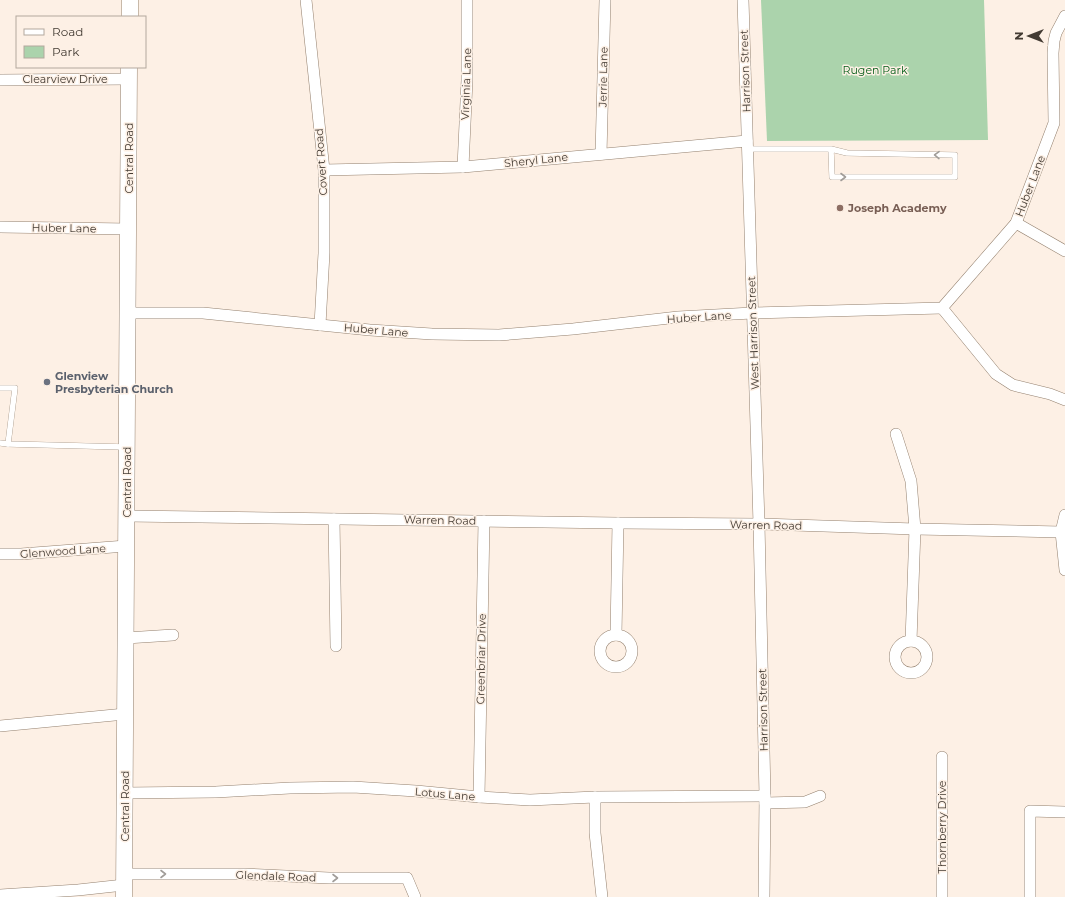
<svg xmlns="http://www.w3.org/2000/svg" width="1065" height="897" viewBox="0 0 1065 897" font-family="Montserrat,sans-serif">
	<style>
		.green { fill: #abd3ac }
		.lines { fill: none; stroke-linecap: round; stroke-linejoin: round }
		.service-casing { stroke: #94816f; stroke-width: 6 }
		.minor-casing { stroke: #94816f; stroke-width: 12 }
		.secondary-casing { stroke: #94816f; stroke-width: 17 }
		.service { stroke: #fff; stroke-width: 5.5 }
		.minor { stroke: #fff; stroke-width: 11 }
		.secondary { stroke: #fff; stroke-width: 16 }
		.oneway { stroke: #a19d99 }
		.education-dot { fill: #8d6e63; stroke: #fdf0e5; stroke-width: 1.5 }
		.worship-dot { fill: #6b7280; stroke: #fdf0e5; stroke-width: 1.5 }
		.labels { text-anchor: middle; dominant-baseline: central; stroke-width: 3; stroke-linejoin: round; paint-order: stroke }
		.park-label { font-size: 11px; fill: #005b15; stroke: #fdf0e5 }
		.street-label { font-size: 11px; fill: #433b33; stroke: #fdf0e5 }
		.education-label { font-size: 11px; font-weight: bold; fill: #785e54; stroke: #fdf0e5; text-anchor: start }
		.worship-label { font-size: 11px; font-weight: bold; fill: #5b616d; stroke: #fdf0e5; text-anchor: start }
	</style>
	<rect width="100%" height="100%" fill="#fdf0e5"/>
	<polygon class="green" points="761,0 984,0 988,140 767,141"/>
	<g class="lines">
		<defs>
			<g id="service">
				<polyline points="747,149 831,149 847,153 955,155 955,177 832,177 831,149"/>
				<polyline points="0,388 15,388 8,444"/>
				<polyline points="0,443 8,444 125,447"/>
			</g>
			<g id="minor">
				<polyline points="306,0 324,170 324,253 320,325"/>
				<polyline points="743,0 759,524 765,796 764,897"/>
				<polyline points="0,80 129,79"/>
				<polyline points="601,154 605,0"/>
				<polyline points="463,167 467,80 467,0"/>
				<polyline points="324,170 463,167 747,141"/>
				<polyline points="1016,223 1065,251"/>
				<polyline points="0,227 128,229"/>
				<polyline points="942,308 996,374 1013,385 1050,394 1065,400"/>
				<polyline points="128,313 203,313 370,330 432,334 499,335 573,329 678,317 752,313 942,308 1016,223 1054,123 1053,53 1054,41 1056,33 1065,16"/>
				<polyline points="896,434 911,481 915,529 911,641"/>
				<polyline points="1065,515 1061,532 1065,570"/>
				<polyline points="127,516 618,523 759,524 915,529 1061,532"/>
				<polyline points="334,519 336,646"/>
				<polyline points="0,554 21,554 126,546"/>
				<polyline points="616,635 618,523"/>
				<circle cx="616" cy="651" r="16"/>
				<polyline points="126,638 173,635"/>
				<circle cx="911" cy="657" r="16"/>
				<polyline points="0,726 125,714"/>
				<polyline points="942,757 942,897"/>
				<polyline points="125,793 216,792 290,788 353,787 416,791 479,797 530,800 595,797 765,796"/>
				<polyline points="479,797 484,521"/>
				<polyline points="595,797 595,833 602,897"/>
				<polyline points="765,803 805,802 820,796"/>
				<polyline points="124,874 245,874 329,878 407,878 415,897"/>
				<polyline points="0,895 78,890 124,885"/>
				<polyline points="1030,897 1030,811 1065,812"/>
			</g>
			<g id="secondary">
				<polyline points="130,17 130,0"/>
				<polyline points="124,897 129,67"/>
			</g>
		</defs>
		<use href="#service" class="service-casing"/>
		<use href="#minor" class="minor-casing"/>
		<use href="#secondary" class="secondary-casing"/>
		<use href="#service" class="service"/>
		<use href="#minor" class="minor"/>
		<use href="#secondary" class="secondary"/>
	</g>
	<defs><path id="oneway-chevron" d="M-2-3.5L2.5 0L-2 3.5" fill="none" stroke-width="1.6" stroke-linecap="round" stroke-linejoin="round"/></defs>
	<g class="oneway">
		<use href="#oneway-chevron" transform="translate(937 155) rotate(-179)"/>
		<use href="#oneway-chevron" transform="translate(843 177)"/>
		<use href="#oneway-chevron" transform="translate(163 874)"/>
		<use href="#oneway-chevron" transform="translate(335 878)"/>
	</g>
	<circle class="education-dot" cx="840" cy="208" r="4"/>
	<circle class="worship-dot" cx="47" cy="382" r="4"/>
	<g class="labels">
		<g class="park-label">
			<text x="875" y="70">Rugen Park</text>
		</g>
		<g class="street-label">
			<text transform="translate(745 71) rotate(-92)">Harrison Street</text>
			<text transform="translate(603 77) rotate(-89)">Jerrie Lane</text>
			<text x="65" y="79">Clearview Drive</text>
			<text transform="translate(466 84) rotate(-88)">Virginia Lane</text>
			<text transform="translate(129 158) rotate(-90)">Central Road</text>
			<text transform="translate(536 160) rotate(-6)">Sheryl Lane</text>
			<text transform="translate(321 162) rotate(-94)">Covert Road</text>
			<text transform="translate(1030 186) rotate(-69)">Huber Lane</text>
			<text transform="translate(64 228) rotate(1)">Huber Lane</text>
			<text transform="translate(699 317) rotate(-4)">Huber Lane</text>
			<text transform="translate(376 330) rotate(5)">Huber Lane</text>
			<text transform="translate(753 333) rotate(-92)">West Harrison Street</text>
			<text transform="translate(127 482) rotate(-90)">Central Road</text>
			<text transform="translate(440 520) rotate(1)">Warren Road</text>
			<text transform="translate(766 525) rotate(1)">Warren Road</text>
			<text transform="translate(63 551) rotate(-4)">Glenwood Lane</text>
			<text transform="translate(481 659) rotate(-89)">Greenbriar Drive</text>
			<text transform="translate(763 710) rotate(-91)">Harrison Street</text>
			<text transform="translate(445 794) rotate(5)">Lotus Lane</text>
			<text transform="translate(125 806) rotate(-90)">Central Road</text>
			<text transform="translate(942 827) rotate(-90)">Thornberry Drive</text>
			<text transform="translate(276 876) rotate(2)">Glendale Road</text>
		</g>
		<g class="education-label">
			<text x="848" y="208">Joseph Academy</text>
		</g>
		<g class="worship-label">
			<text x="55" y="376">Glenview<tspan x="55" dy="13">Presbyterian Church</tspan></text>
		</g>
	</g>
	<rect x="16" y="16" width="130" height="52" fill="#fdf0e5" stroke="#b3a89e"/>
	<rect x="24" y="29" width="20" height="6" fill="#ffffff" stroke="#b3a89e"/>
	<text x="52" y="36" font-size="12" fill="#433b33">Road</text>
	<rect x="24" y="46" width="20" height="12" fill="#abd3ac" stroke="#b3a89e"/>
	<text x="52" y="56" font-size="12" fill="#433b33">Park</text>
	<g transform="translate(1029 36) rotate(270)" stroke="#fdf0e5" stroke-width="3" paint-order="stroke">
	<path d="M0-3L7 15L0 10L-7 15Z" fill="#433b33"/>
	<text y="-6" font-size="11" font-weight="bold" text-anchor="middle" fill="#433b33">N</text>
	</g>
</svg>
